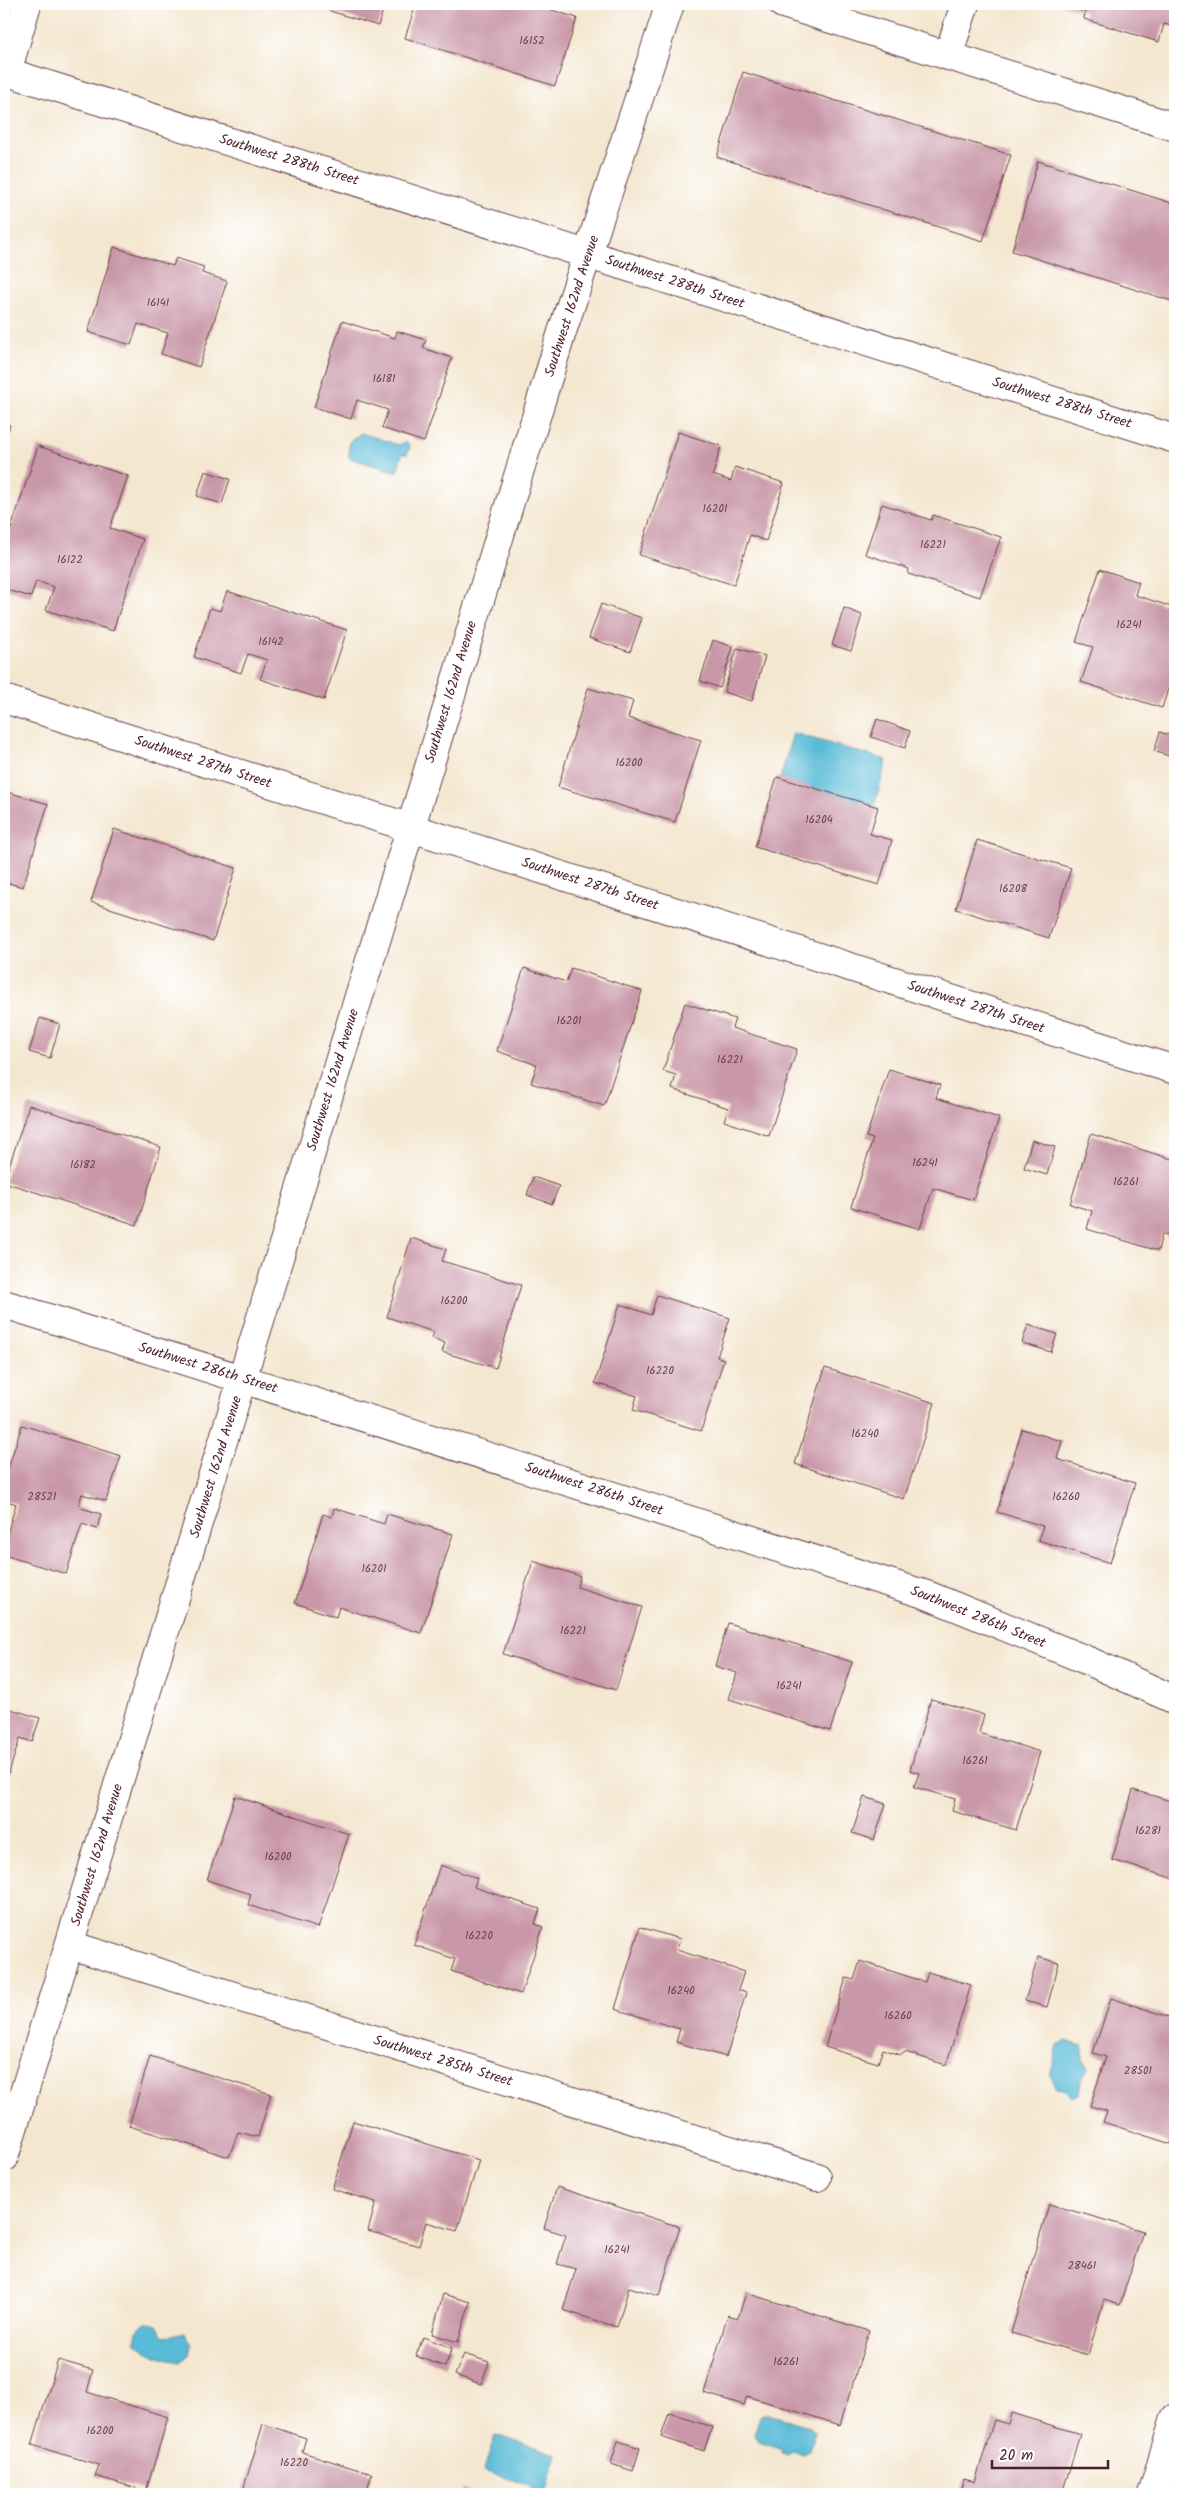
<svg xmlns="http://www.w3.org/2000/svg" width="1179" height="2498" viewBox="0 0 1179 2498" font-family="Kalam,sans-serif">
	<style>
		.water { fill: #59bbd7; stroke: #526d81 }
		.building { fill: #c998a8 }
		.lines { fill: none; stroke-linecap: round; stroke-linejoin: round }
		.street-casing { stroke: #643d44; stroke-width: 30 }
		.secondary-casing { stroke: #643d44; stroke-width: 30 }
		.street { stroke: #fff; stroke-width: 28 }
		.secondary { stroke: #fff; stroke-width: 28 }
		.labels { text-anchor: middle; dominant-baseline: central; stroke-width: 4.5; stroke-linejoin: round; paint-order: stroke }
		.number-label { font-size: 11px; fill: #6a3d4a }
		.street-label { font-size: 14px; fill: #4a1f2b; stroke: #fff }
	</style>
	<rect width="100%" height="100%" fill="#fff"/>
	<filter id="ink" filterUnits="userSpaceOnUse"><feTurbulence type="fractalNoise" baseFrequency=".02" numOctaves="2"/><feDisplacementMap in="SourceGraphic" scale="10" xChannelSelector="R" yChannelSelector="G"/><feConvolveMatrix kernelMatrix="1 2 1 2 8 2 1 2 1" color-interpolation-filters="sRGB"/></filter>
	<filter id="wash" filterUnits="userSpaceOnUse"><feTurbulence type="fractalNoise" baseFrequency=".0096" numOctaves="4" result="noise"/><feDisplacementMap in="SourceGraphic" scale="20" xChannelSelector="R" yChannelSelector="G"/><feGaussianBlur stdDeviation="1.12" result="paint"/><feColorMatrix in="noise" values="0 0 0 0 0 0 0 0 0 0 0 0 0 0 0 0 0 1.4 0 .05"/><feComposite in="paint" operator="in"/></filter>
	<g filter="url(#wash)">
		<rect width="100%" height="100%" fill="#f4e7d0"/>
		<g class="water">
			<polygon points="361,433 399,445 404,442 408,443 410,448 407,454 402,454 397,472 349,458 349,442"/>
			<polygon points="793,733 887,760 874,806 780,779"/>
			<polygon points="1065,2041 1083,2046 1083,2059 1088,2068 1081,2080 1079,2094 1071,2096 1064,2089 1057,2088 1050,2076 1058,2045"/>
			<path d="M146 2322 157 2325 164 2337 184 2332 191 2345 189 2355 180 2362C162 2359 148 2354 135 2342L137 2331Z"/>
			<polygon points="765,2413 809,2426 814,2432 809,2450 804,2454 792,2451 788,2455 782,2453 781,2448 759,2441 754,2434 760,2416"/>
			<polygon points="495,2435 557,2454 545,2494 529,2494 532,2486 484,2471"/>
		</g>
		<g id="blocks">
			<g class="building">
				<polygon points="308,4 385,4 378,26"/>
				<polygon points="416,4 533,4 577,18 555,86 405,38"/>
				<polygon points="1060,4 1175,4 1175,27 1164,24 1159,42 1084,19 1085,12"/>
				<polygon points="743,72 1011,155 983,241 717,157"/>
				<polygon points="1038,161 1175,204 1175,302 1012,251"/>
				<polygon points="114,247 173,266 176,258 204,267 202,273 227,281 199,367 161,354 168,333 138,324 131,345 88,332"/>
				<polygon points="342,321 395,338 397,331 426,340 423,348 452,358 424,442 382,428 388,410 357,400 351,419 314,407"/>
				<polygon points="4,423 10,425 4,444"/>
				<polygon points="678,432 721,446 713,475 731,481 735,467 784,483 766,541 750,535 734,585 639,555"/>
				<polygon points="38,446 128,476 110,528 143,539 113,631 46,610 54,587 36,581 31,597 4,589 4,536 8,538"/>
				<polygon points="205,471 230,479 222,504 197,496"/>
				<polygon points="882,504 931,520 933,515 1001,537 980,597 908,574 909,569 865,554"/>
				<polygon points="1100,569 1139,582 1135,595 1175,608 1175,674 1173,673 1162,708 1081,682 1093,647 1076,642"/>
				<polygon points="227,591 347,630 324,700 260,679 267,660 248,654 241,673 194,657 210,608 220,611"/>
				<polygon points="601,604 642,618 630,652 589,638"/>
				<polygon points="844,608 862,615 851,651 832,645"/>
				<polygon points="713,640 733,647 720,688 700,681"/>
				<polygon points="737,648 765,656 752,701 724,692"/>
				<polygon points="588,688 633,701 628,718 701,740 675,822 558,787"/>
				<polygon points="877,719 910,731 905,748 871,737"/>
				<polygon points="1160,732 1175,737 1175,758 1154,751"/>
				<polygon points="777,777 878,807 870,834 892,840 879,885 755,847"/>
				<polygon points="4,791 48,804 23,887 4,882"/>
				<polygon points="114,829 236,868 213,941 91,902"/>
				<polygon points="977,840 1071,868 1049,938 956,909"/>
				<polygon points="524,968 566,982 571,968 642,991 604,1106 531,1083 537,1065 497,1051"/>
				<polygon points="685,1003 735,1019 732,1028 797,1049 769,1136 724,1121 728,1108 672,1089 676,1075 663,1071"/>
				<polygon points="40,1018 60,1024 50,1058 29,1052"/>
				<polygon points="889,1069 940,1085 936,1098 999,1118 973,1200 933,1188 920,1229 851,1207 873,1139 866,1137"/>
				<polygon points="29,1105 161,1147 137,1225 4,1182"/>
				<polygon points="1091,1134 1175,1160 1175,1238 1162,1234 1158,1251 1087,1229 1092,1211 1070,1204"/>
				<polygon points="1032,1140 1055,1147 1047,1175 1024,1168"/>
				<polygon points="533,1177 559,1186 552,1204 527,1195"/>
				<polygon points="411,1238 446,1249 442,1261 521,1285 496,1368 442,1352 445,1343 432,1338 434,1332 387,1317"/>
				<polygon points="657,1295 730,1318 717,1357 724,1359 701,1431 633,1410 637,1396 595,1383 620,1304 651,1315"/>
				<polygon points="1028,1325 1057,1334 1051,1352 1022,1343"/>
				<polygon points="825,1368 935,1403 904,1499 795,1464"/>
				<polygon points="22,1425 121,1456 106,1501 82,1494 78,1507 101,1514 97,1529 82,1524 66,1574 4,1555 4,1544 16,1504 4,1500 4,1481"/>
				<polygon points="1022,1429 1062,1441 1057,1459 1135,1483 1110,1563 1038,1540 1043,1526 997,1512"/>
				<polygon points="334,1508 384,1524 387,1514 453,1534 421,1633 339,1607 336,1617 295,1603 323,1514 332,1517"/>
				<polygon points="533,1561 580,1576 577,1587 642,1607 616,1690 503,1654"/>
				<polygon points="728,1623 852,1662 830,1731 729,1699 737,1673 715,1666"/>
				<polygon points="931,1699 984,1715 979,1733 1040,1752 1016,1830 952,1811 955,1799 914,1787 919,1773 910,1770"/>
				<polygon points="4,1707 40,1718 32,1742 20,1738 4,1788"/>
				<polygon points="1133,1790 1175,1802 1175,1879 1112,1860"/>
				<polygon points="235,1796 349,1834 318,1928 248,1905 251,1894 207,1880"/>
				<polygon points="864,1797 886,1804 874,1840 852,1833"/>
				<polygon points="440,1865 477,1878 474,1887 540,1909 535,1924 543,1927 521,1994 451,1971 455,1959 414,1945"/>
				<polygon points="640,1927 680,1939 677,1950 744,1972 738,1990 746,1993 726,2057 676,2042 680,2029 615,2009"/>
				<polygon points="1038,1957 1059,1963 1047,2007 1025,2001"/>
				<polygon points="860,1961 925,1982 928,1972 971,1985 946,2065 905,2052 901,2055 883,2049 878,2063 825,2047 846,1978 854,1980"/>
				<polygon points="1111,1998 1175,2019 1175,2131 1171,2144 1103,2122 1107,2111 1090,2106 1106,2057 1093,2053"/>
				<polygon points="150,2056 271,2094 258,2137 238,2132 229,2157 129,2126"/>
				<polygon points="353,2121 479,2160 457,2231 426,2222 419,2246 368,2231 376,2202 332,2189"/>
				<polygon points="557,2187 680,2227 659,2296 629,2287 617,2327 563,2310 576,2269 557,2264 566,2235 544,2228"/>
				<polygon points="1049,2204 1143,2231 1120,2305 1104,2300 1088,2355 1011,2333"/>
				<polygon points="746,2293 869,2331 840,2425 747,2396 744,2405 704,2393 728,2315 738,2318"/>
				<polygon points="443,2294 470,2302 458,2342 432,2334"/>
				<polygon points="423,2337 452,2348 445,2367 416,2356"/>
				<polygon points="464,2354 489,2362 481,2384 455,2375"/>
				<polygon points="58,2360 93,2370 87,2392 168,2417 146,2491 95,2476 99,2465 32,2445"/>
				<polygon points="669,2413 712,2427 704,2451 661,2437"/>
				<polygon points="1011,2413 1080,2434 1062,2494 959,2494 964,2479 975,2482 994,2420 1008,2424"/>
				<polygon points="263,2424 306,2438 302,2452 372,2474 366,2494 242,2494"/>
				<polygon points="618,2441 640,2448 633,2471 611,2464"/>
				<polygon points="464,2489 481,2494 462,2494"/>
			</g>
		</g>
	</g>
	<g filter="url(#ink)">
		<use href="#blocks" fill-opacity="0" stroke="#643d44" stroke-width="1"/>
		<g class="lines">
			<defs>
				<g id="street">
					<polyline points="783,4 1175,127"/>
					<polyline points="948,56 965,4"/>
					<polyline points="7,72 27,4"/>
					<polyline points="4,699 1175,1070"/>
					<polyline points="4,1304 927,1595 1091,1662 1175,1700"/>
					<polyline points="70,1945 817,2177"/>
					<polyline points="1152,2494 1175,2418"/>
				</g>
				<g id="secondary">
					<polyline points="4,71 1175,439"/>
					<polyline points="4,2158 562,332 670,4"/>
				</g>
			</defs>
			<use href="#street" class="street-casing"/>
			<use href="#secondary" class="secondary-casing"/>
			<use href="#street" class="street"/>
			<use href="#secondary" class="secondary"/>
		</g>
	</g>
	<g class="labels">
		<g class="number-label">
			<text x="532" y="41">16152</text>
			<text x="158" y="303">16141</text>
			<text x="384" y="379">16181</text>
			<text x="715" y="509">16201</text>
			<text x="933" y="545">16221</text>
			<text x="70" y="560">16122</text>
			<text x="1129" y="625">16241</text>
			<text x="271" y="642">16142</text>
			<text x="629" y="763">16200</text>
			<text x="819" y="820">16204</text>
			<text x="1013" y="889">16208</text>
			<text x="569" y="1021">16201</text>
			<text x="730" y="1060">16221</text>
			<text x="925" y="1163">16241</text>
			<text x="83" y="1165">16182</text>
			<text x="1126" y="1182">16261</text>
			<text x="454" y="1301">16200</text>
			<text x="660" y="1371">16220</text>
			<text x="865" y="1434">16240</text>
			<text x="42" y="1497">28521</text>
			<text x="1066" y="1497">16260</text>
			<text x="374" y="1569">16201</text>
			<text x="573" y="1631">16221</text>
			<text x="789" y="1686">16241</text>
			<text x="975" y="1761">16261</text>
			<text x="1148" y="1831">16281</text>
			<text x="278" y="1857">16200</text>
			<text x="479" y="1936">16220</text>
			<text x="681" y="1991">16240</text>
			<text x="898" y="2016">16260</text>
			<text x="1138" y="2071">28501</text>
			<text x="617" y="2250">16241</text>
			<text x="1082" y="2266">28461</text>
			<text x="786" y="2362">16261</text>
			<text x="100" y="2431">16200</text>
			<text x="294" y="2463">16220</text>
		</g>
		<g class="street-label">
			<text transform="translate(289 160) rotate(17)">Southwest 288th Street</text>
			<text transform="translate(675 282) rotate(18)">Southwest 288th Street</text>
			<text transform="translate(572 306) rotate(-72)">Southwest 162nd Avenue</text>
			<text transform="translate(1062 403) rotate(17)">Southwest 288th Street</text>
			<text transform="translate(451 692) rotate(-73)">Southwest 162nd Avenue</text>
			<text transform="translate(203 762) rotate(18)">Southwest 287th Street</text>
			<text transform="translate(590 884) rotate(18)">Southwest 287th Street</text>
			<text transform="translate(976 1007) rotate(18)">Southwest 287th Street</text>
			<text transform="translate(333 1080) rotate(-73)">Southwest 162nd Avenue</text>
			<text transform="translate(208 1368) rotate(17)">Southwest 286th Street</text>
			<text transform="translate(216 1467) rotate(-73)">Southwest 162nd Avenue</text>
			<text transform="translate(594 1489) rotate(18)">Southwest 286th Street</text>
			<text transform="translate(978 1617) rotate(22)">Southwest 286th Street</text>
			<text transform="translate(97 1855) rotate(-73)">Southwest 162nd Avenue</text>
			<text transform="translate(443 2061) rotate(17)">Southwest 285th Street</text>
		</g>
	</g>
	<rect width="1179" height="2498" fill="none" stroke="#fff" stroke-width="20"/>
	<path d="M992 2460v8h116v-8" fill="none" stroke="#4a1f2b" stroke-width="2.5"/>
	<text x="999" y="2460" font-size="15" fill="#4a1f2b" stroke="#ffffff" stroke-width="4" paint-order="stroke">20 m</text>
</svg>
